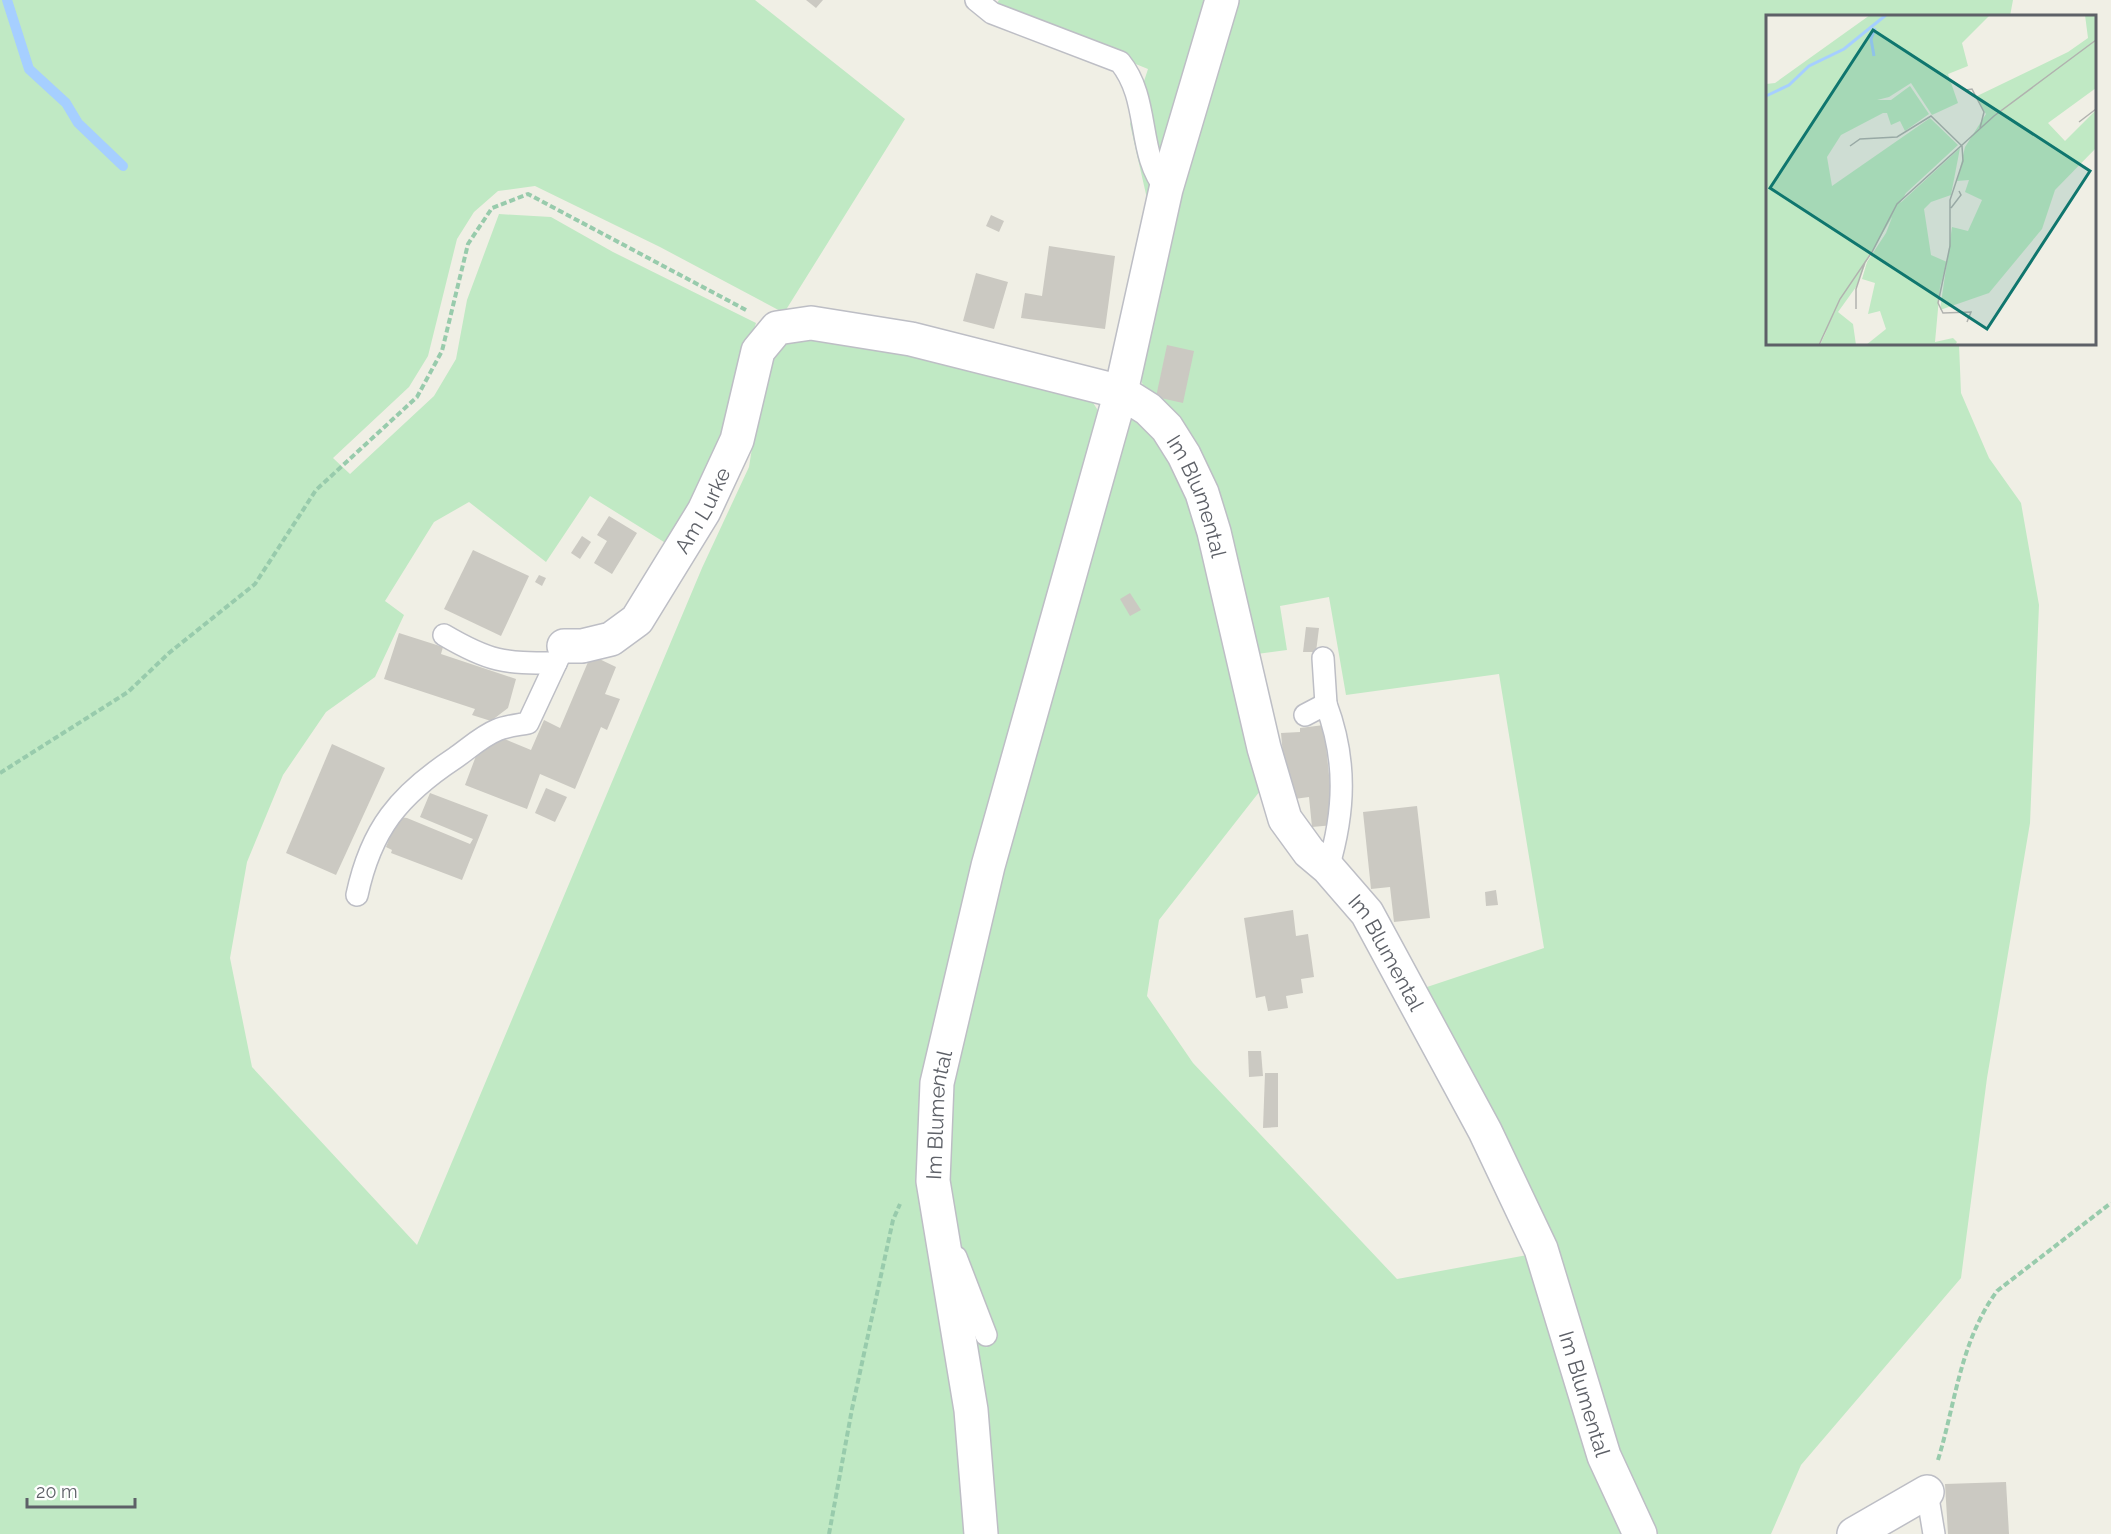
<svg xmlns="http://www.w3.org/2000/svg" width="2111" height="1534" viewBox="0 0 2111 1534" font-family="Raleway,sans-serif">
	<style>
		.green { fill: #c0e9c4 }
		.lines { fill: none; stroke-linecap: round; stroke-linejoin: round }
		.stream { stroke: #a6cfff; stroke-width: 10 }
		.building { fill: #cbc9c2 }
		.lane-casing { stroke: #bdbec5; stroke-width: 24 }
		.street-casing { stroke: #bdbec5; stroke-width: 36 }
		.path { stroke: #98cbac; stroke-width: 4; stroke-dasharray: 6 3; stroke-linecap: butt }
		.lane { stroke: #fff; stroke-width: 21 }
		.street { stroke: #fff; stroke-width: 33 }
		.labels { text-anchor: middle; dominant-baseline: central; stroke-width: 4.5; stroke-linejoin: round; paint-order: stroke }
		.street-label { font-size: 21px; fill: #5d6067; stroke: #fff }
		.inset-river { fill: none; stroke: #a6cfff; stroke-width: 3 }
		.inset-road { fill: none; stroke: #b1b2af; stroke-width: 1.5 }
		.view { fill: #0f766e; fill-opacity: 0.15; stroke: #0f766e; stroke-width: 3 }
		.inset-edge { fill: none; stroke: #5d6067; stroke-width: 3 }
	</style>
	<rect width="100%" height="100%" fill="#f0efe5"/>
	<g class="green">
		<polygon points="0,0 755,0 905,119 784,313 660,247 535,186 498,191 474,212 457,239 428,356 409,387 333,458 350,474 434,396 456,359 467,300 499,214 551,217 613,252 756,323 698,506 672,547 590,496 546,562 469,502 434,522 385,601 404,615 375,677 326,712 283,775 247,862 230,958 252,1067 417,1245 702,568 749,467 764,372 778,347 796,336 826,334 1090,398 1099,412 931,1083 975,1534 0,1534"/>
		<polygon points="999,0 2013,0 2010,16 1768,16 1768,344 1959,344 1961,393 1989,458 2021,503 2039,605 2030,823 1987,1078 1961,1278 1801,1465 1771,1534 1650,1534 1609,1454 1546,1244 1412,992 1544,948 1499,674 1346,695 1329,597 1280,606 1287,650 1249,655 1139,375 1148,203 1130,124 1148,69 994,7"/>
		<polygon points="1130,419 1143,421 1177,456 1267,782 1159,920 1147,996 1193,1063 1397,1279 1538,1253 1634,1534 994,1534 957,1270 987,1348 990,1332 948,1218 949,1080 963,1007"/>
	</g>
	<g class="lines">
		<polyline class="stream" points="7,0 29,69 66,103 78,123 123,166"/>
	</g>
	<g class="building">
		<polygon points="806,0 823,0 816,8"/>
		<polygon points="991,215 1004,221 999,232 986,226"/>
		<polygon points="1049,246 1115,256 1105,329 1021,318 1025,293 1042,296"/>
		<polygon points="976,273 1008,282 994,329 963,321"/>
		<polygon points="1167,345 1194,351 1183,403 1156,397"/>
		<polygon points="609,516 637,533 612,574 594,563 607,541 597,535"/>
		<polygon points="582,536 591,542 580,559 571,553"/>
		<polygon points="473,550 529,576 501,636 444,609"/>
		<polygon points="539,575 546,578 542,586 535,582"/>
		<polygon points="1130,593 1141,610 1130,616 1120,599"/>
		<polygon points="1306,627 1319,628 1316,652 1303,652"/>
		<polygon points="399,633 443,647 441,654 516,679 508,708 491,721 472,715 475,709 384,679"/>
		<polygon points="591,655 616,667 605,694 620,699 607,730 601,727 575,789 540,774 527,809 465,785 479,748 497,736 531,750 544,720 560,728"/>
		<polygon points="1324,725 1334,825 1312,827 1309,797 1287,800 1281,733 1300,732 1300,728"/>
		<polygon points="332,744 385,768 336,875 286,853"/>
		<polygon points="546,788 567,797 555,822 535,813"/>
		<polygon points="430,793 488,815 462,880 391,853 392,850 386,847 398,817 407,818 470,844 473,839 420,817"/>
		<polygon points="1417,806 1430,918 1394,922 1390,887 1371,889 1363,812"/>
		<polygon points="1496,890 1498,905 1486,906 1485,892"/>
		<polygon points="1293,910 1296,936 1308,934 1314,977 1301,979 1303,993 1286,996 1288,1008 1268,1011 1265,996 1256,998 1244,918"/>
		<polygon points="1248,1051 1261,1051 1263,1076 1249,1077"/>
		<polygon points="1265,1073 1278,1073 1278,1127 1263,1128"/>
		<polygon points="2006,1482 2009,1534 1948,1534 1945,1484"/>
	</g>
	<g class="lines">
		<defs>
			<g id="lane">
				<path d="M976 0 992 13 1120 62C1151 100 1136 153 1166 189"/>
				<path d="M444 635C490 662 503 663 556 663"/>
				<polyline points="1323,658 1326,704"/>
				<path d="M1305 715 1326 704C1347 760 1345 811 1328 868"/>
				<path d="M357 895C371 829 399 795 455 758 468 749 482 736 497 730 506 726 518 725 528 723L564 646"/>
				<polyline points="956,1257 986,1335"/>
				<polyline points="1927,1492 1934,1534"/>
			</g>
			<g id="street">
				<path id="s1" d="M564 646H582L611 639 637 620 704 511 737 440 758 351 777 328 811 323 911 339 1121 392 1148 409 1167 428 1184 455 1202 493 1214 532 1264 748 1285 819 1309 852 1328 868 1367 913 1485 1131 1541 1249 1604 1456 1640 1534"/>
				<path id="s2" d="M981 1534 971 1410 933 1181 937 1083 988 866 1121 392 1166 189 1222 0"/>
				<polyline points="1854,1534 1927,1492"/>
			</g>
		</defs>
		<use href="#lane" class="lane-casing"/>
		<use href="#street" class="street-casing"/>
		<g class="path">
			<polyline points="0,773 128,692 169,653 255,584 316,490 417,397 442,351 468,244 492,208 528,194 746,310"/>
			<path d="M1938 1460C1956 1401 1960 1342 1997 1291L2111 1203"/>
			<polyline points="829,1534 852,1409 893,1220 900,1204"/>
		</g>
		<use href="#lane" class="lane"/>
		<use href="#street" class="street"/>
	</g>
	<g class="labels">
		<g class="street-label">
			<text stroke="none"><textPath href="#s1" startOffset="894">Im Blumental</textPath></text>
			<text stroke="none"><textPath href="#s1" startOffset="208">Am Lurke</textPath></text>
			<text stroke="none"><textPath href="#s1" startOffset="1398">Im Blumental</textPath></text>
			<text stroke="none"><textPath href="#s2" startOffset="423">Im Blumental</textPath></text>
			<text stroke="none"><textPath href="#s1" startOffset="1884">Im Blumental</textPath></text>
		</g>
	</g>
	<g transform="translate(1766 15)">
		<rect width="330" height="330" fill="#f0efe5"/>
		<path d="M104 0H224L196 28 202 51 182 59 192 88 166 100 145 68 123 82 111 85H125L144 71 163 99 139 116 134 106 125 110 121 98H117L75 120 61 142 66 171 164 103 192 130 140 178 52 330H0V69L9 68ZM319 0H330V73L282 108 299 126 330 95V133L289 175 276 214 223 278 174 295 186 212 202 216 216 185 199 177 203 165 191 166 199 132 220 99 209 82 302 37 322 23ZM194 133 185 180 165 187 158 194 165 240 181 247 174 272 169 327 187 323 191 327 189 330H100L120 314 114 296 102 299 109 268 96 264 101 247 120 218 130 192ZM100 248 90 272 72 297 87 309 90 330H54L74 286Z" fill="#c0e9c4"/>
		<path class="inset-river" d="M108 41 105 24 109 13M0 81 23 70 43 51 78 34 120 0"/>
		<path class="inset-road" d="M200 75 206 74 218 97 214 113M313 107 330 94M84 131 94 124 131 122 165 101 196 131 197 146 184 185V231L172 288 177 298 205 297 201 307M185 193 195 180 193 176M90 294V274L99 247M53 330 74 284 106 237 131 189 228 101 330 25"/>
		<path class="view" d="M107 15 324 156 221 314 4 173Z"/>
		<rect width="330" height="330" class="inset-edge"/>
	</g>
	<path d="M27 1498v9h108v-9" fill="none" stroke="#5d6067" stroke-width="3"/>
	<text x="36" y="1498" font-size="18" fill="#5d6067" stroke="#ffffff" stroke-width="4.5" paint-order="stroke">20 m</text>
</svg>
